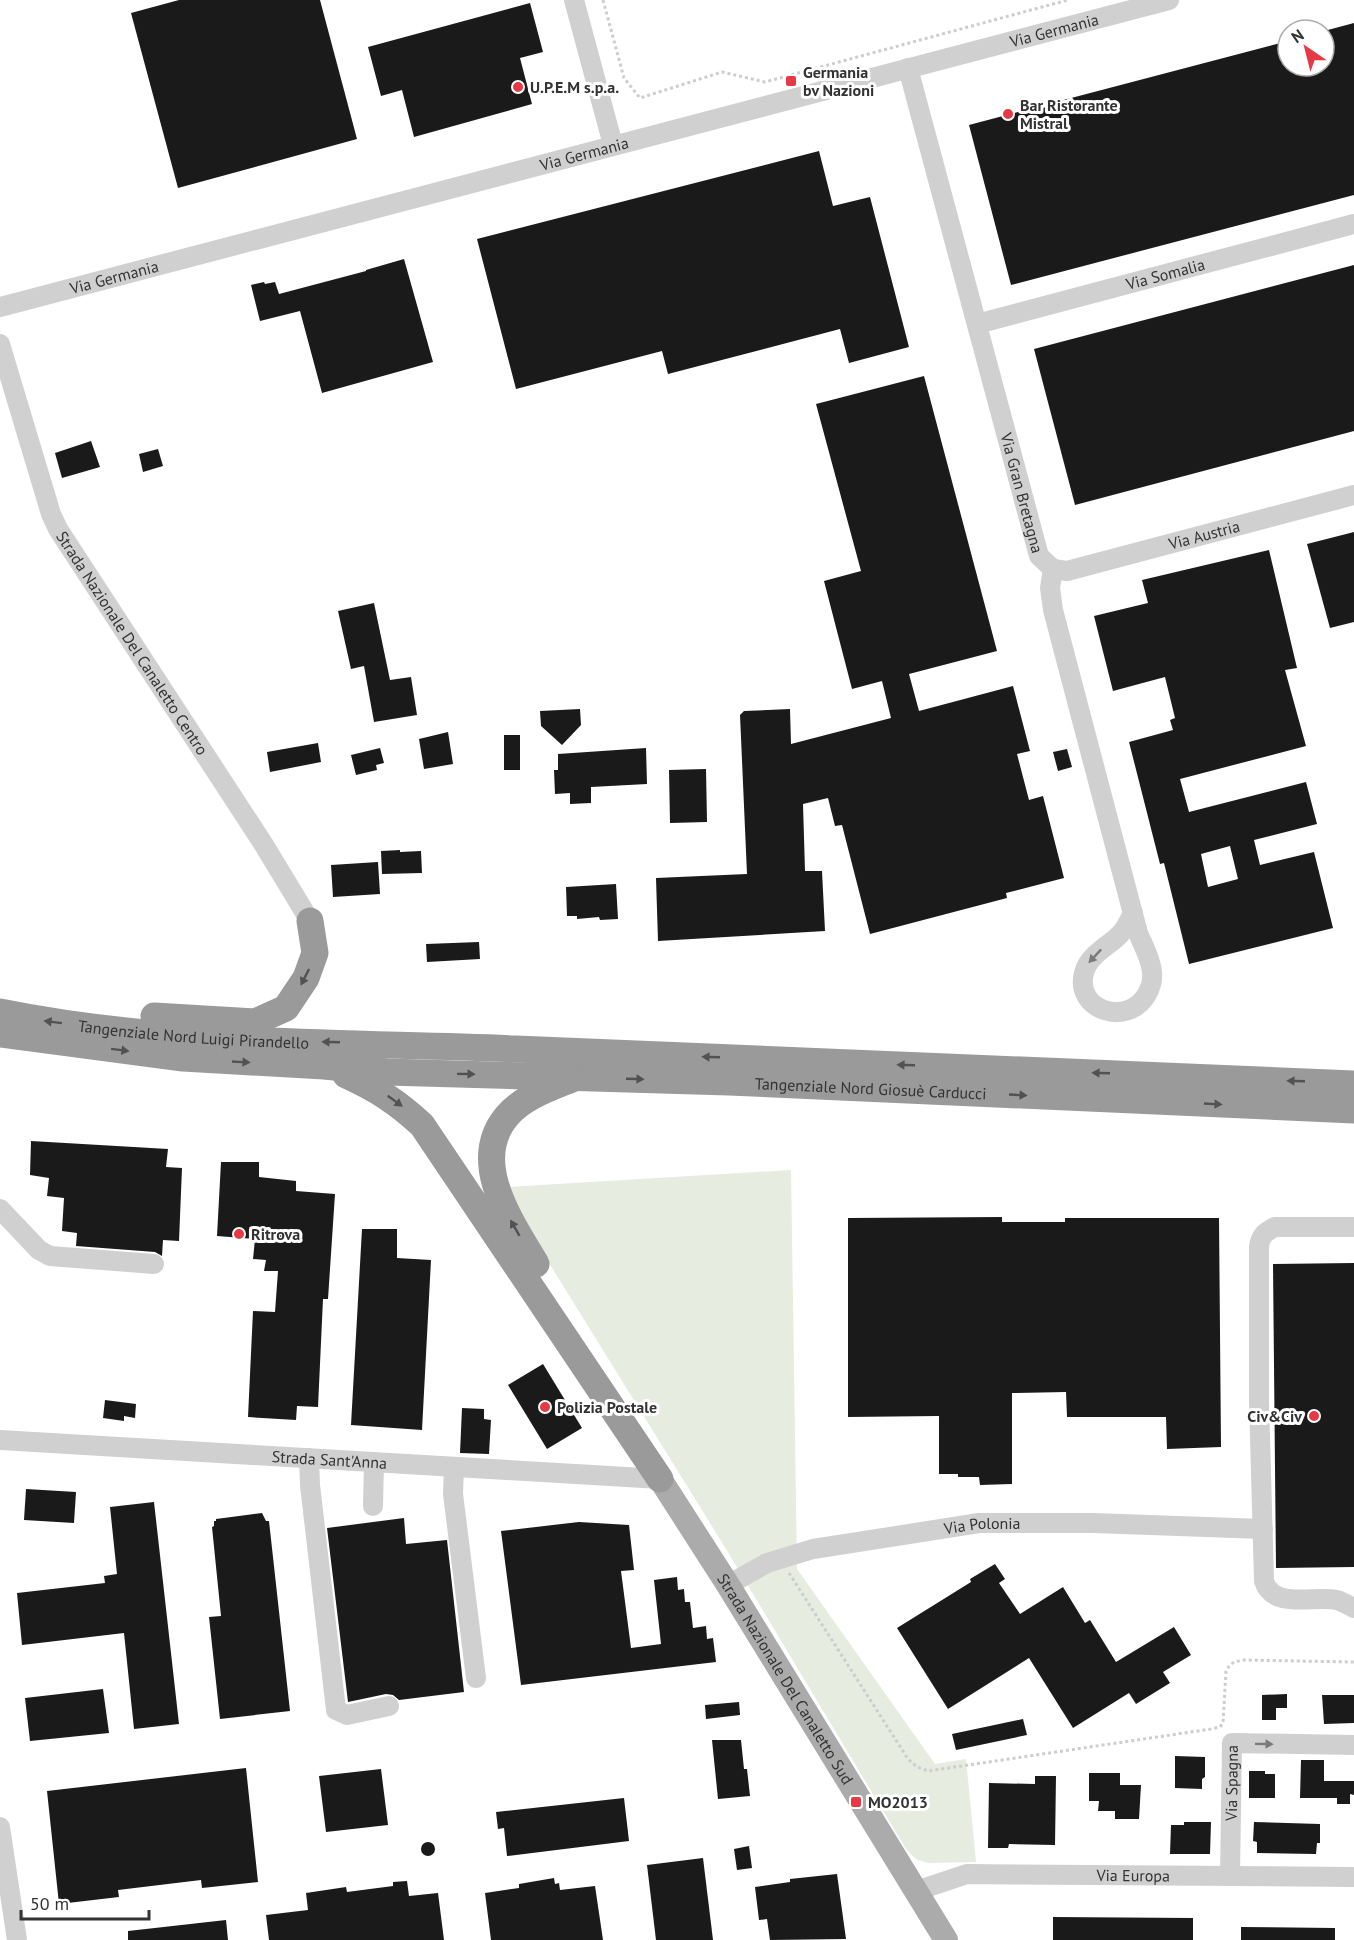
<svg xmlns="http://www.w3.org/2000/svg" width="1354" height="1940" viewBox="0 0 1354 1940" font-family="'PT Sans',sans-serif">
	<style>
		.green { fill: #e6ecdf }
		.building { fill: #1a1a1a; fill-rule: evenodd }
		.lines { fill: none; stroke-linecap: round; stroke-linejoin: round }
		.path { stroke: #cdcdcd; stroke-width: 3; stroke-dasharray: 3 3; stroke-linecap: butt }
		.minor { stroke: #d0d0d0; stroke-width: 20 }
		.major { stroke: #ababab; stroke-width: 24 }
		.highway { stroke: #9a9a9a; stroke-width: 27 }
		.oneway { fill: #7a7a7a }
		.oneway2 { fill: #525252 }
		.poi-dot { fill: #e63946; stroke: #fff; stroke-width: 2 }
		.labels { text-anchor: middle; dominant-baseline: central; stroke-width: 6; stroke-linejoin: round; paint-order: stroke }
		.street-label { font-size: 16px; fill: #333; stroke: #fff }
		.poi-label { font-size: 16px; font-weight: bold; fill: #333; stroke: #fff; text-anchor: start }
	</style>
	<rect width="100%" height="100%" fill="#fff"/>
	<polygon class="green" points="791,1170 797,1569 935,1764 966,1759 976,1862 928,1863 916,1859 906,1849 726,1549 523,1221 506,1187"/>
	<g class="building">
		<polygon points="179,0 320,0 357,139 178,188 131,13"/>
		<polygon points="530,3 543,52 520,58 532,104 414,137 402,90 381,96 368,47"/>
		<polygon points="1354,23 1354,195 1011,285 969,125 1288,41 1288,66 1324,66 1324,31"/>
		<polygon points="819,151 833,206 870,197 909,347 849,363 840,329 668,374 662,351 516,389 477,239"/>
		<polygon points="404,259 433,362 322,393 300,311 260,321 251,285 264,282 265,284 275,282 279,294 366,271 366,270"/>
		<polygon points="1354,265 1354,431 1075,505 1034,349"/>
		<polygon points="924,376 997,651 909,674 919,711 1013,686 1030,751 1017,754 1029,800 1043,796 1064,878 1006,893 1007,898 870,934 842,825 835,826 828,798 803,804 805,871 822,871 825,931 658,941 656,878 747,874 740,715 744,711 790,709 791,744 891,718 882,681 852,689 824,581 861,571 816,404"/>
		<polygon points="91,441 100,467 62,478 55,453"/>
		<polygon points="158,449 163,466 143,472 139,454"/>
		<polygon points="1354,532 1354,622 1330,628 1307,544"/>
		<path d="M1269 550 1297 668 1285 670 1306 746 1180 779 1189 812 1306 782 1317 824 1254 840 1260 865 1314 852 1333 928 1189 964 1164 863 1160 864 1129 742 1173 730 1170 720 1175 718 1165 677 1113 691 1094 616 1148 603 1142 580ZM1230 846 1238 879 1208 887 1201 854Z"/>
		<polygon points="374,603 390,680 411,677 417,715 374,722 364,666 351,669 338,611"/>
		<polygon points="580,709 581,725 562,745 541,726 540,711"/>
		<polygon points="448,732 453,764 424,769 419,739"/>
		<rect x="504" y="735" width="16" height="35"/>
		<polygon points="318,743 321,762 270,772 267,752"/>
		<polygon points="380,748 384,763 376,765 377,770 356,775 351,755"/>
		<polygon points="646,748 647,784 591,787 591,803 570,804 570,793 555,794 554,770 558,770 558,754"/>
		<polygon points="1067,749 1072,767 1058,771 1053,752"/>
		<polygon points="706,769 707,822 670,823 669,770"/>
		<polygon points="400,850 400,852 421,851 422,873 382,874 381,851"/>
		<polygon points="378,862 380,894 333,897 331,865"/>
		<polygon points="616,884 618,919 600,920 599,917 577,919 577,916 567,916 566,887"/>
		<polygon points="479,942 480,959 427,962 426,944"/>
		<polygon points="31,1141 168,1149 166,1167 182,1168 179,1241 163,1240 162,1256 155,1252 76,1246 77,1233 62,1231 64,1198 47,1196 49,1178 30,1175"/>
		<polygon points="221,1162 259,1162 259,1177 296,1181 296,1191 335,1194 328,1299 323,1299 318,1407 297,1406 296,1420 248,1417 253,1311 275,1312 278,1271 264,1271 266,1260 253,1259 255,1239 217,1236"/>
		<polygon points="1002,1217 1002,1222 1065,1222 1065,1218 1219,1218 1221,1447 1167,1449 1166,1417 1067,1417 1066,1392 1012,1393 1012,1484 980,1485 979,1477 958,1477 958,1474 939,1474 939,1416 848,1417 848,1218"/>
		<polygon points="362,1229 397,1229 397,1258 431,1260 422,1430 351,1425"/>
		<polygon points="1354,1263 1354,1567 1276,1568 1273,1264"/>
		<polygon points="543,1364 582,1428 547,1449 508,1385"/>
		<polygon points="105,1400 136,1404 135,1418 124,1416 124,1421 103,1418"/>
		<polygon points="462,1408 484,1409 484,1419 491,1420 489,1454 460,1453"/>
		<polygon points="26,1489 76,1492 74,1523 24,1520"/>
		<polygon points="154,1502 179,1724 134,1729 124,1633 22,1645 17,1593 105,1583 104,1576 117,1574 110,1507"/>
		<polygon points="262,1513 266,1521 269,1521 290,1711 220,1719 209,1617 221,1616 212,1527 214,1526 214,1521 216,1521 216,1519"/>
		<polygon points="404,1518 406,1544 447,1540 464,1692 399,1700 393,1695 386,1694 348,1702 327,1528"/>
		<polygon points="579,1522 629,1525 634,1570 621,1571 631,1648 661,1644 654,1580 677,1577 678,1590 684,1589 685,1602 690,1602 693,1628 706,1626 707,1639 713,1638 716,1662 521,1685 501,1531"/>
		<polygon points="995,1564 1005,1579 999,1583 1020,1614 1063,1587 1085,1623 1090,1620 1116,1662 1174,1627 1191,1655 1163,1672 1170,1683 1136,1704 1129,1693 1073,1728 1029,1658 948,1709 897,1628 971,1582 970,1579"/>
		<polygon points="103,1689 109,1733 30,1741 25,1698"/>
		<polygon points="1287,1694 1287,1708 1276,1708 1276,1720 1262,1720 1262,1695"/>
		<polygon points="1322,1695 1354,1695 1354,1723 1324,1724"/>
		<polygon points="739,1702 740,1715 706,1719 705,1705"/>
		<polygon points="1023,1719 1027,1735 956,1750 952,1734"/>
		<polygon points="712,1740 741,1740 744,1769 747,1769 750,1796 718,1799"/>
		<polygon points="1175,1756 1205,1757 1205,1777 1202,1779 1202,1789 1175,1788"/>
		<polygon points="1301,1760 1324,1760 1324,1781 1354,1781 1354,1795 1350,1794 1350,1804 1337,1804 1337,1798 1300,1798"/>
		<polygon points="246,1768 258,1882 202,1888 201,1880 118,1890 119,1897 59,1904 47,1791"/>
		<polygon points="381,1769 388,1825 326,1832 319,1776"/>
		<polygon points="1249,1771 1265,1771 1265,1774 1275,1774 1275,1798 1249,1798"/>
		<polygon points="1089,1773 1120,1773 1120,1785 1141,1785 1139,1819 1115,1819 1115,1811 1098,1811 1099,1801 1089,1801"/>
		<polygon points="1035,1776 1056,1776 1055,1845 1009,1844 1008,1848 988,1848 989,1783 1035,1784"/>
		<polygon points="624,1798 629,1841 507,1856 504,1828 498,1829 496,1812"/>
		<polygon points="1184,1822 1211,1822 1210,1854 1170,1854 1171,1825 1184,1825"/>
		<polygon points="1254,1822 1320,1824 1320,1843 1317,1843 1316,1854 1257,1853 1257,1842 1253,1841"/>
		<circle cx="428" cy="1849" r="7"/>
		<polygon points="749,1846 752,1868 737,1870 734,1849"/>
		<polygon points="703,1858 713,1940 656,1940 647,1865"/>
		<polygon points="837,1874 846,1939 770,1940 767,1919 759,1920 755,1887 790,1882 790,1879"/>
		<polygon points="554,1878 555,1884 559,1883 560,1890 595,1886 603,1940 491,1940 485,1893 519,1888 519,1884"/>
		<polygon points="407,1881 409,1896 438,1893 444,1940 269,1940 266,1915 308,1910 306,1893 346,1887 347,1892 393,1886 393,1882"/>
		<polygon points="1053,1917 1193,1918 1193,1940 1053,1940"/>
		<polygon points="226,1920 228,1940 128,1940 128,1931"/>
		<polygon points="1241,1927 1335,1928 1335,1940 1241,1940"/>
	</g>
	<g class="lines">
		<g class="path">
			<polyline points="603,0 624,78 640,98 722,72 765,82 1068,0"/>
			<path d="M789 1573 908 1759 917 1767 928 1771 1211 1729 1220 1727 1223 1723 1226 1671C1230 1663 1234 1662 1242 1660L1354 1662"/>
		</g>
		<g class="minor">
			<polyline points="574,0 613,145"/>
			<path id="s1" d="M908 68 1039 556 1053 569"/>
			<path id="s2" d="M0 307 1169 0"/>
			<path id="s3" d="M977 324 1354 224"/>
			<path id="s4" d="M0 344 51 514 58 529 264 845 310 921"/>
			<path d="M1053 569 1050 588 1053 610 1138 933C1143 945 1151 959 1152 972 1153 981 1151 987 1147 994 1128 1028 1074 1010 1084 973 1088 957 1103 949 1115 939 1124 932 1128 923 1133 913"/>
			<path id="s5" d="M1053 569 1067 571 1354 495"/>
			<polyline points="0,1209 39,1250 50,1256 154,1264"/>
			<path d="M1354 1227H1275C1265 1232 1260 1236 1259 1247V1401L1264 1581C1273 1610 1314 1595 1337 1600 1343 1602 1348 1605 1354 1608"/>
			<path id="s6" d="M0 1440 660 1479"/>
			<polyline points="309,1458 310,1485 336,1710 347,1715 389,1706"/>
			<polyline points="454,1467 453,1494 476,1678"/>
			<polyline points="373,1506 374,1462"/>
			<path id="s7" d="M728 1585 767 1563 813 1549 979 1523H1093L1263 1529"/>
			<polyline points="0,1827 17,1940"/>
			<path id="s8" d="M1230 1875 1232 1743 1354 1745"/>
			<path id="s9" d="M916 1891 967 1874 1354 1877"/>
		</g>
		<path class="major" id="s10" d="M660 1479 728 1585 946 1940"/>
		<g class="highway">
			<path id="s11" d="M0 1012C167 1046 346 1042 516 1049 795 1061 1075 1072 1354 1084"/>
			<polyline points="154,1016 255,1022 286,1008 306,978 315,953 310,921"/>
			<path id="s12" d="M0 1034 183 1058 324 1066 387 1072 729 1082 1354 1110"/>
			<path d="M346 1075C377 1089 397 1102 422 1125L660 1479"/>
			<path d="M536 1264C512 1223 468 1162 507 1116 523 1097 550 1088 572 1079"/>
		</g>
	</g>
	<defs><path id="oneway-solid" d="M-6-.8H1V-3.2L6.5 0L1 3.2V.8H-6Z" transform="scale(1.5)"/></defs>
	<g class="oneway">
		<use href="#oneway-solid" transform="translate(1095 956) rotate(133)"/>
		<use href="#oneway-solid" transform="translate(1264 1744) rotate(1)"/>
	</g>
	<g class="oneway2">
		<use href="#oneway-solid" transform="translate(305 977) rotate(117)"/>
		<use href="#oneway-solid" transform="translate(53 1022) rotate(-173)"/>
		<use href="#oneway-solid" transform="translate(331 1042) rotate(-178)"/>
		<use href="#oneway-solid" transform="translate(120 1050) rotate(7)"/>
		<use href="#oneway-solid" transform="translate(711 1057) rotate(-178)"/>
		<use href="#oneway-solid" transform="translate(241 1062) rotate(3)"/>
		<use href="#oneway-solid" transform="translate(906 1065) rotate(-178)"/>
		<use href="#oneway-solid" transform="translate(1101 1073) rotate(-178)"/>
		<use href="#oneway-solid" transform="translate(466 1074) rotate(1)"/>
		<use href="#oneway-solid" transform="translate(635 1079) rotate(2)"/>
		<use href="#oneway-solid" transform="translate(1296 1081) rotate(-178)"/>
		<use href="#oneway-solid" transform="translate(1018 1095) rotate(3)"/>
		<use href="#oneway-solid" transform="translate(395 1101) rotate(36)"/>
		<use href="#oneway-solid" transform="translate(1213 1104) rotate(3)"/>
		<use href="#oneway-solid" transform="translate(515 1228) rotate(-120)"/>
	</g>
	<g class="poi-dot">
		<rect x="785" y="75" width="12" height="12" rx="3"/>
		<circle cx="518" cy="87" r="6"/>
		<circle cx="1008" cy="114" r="6"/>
		<circle cx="239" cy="1234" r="6"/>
		<circle cx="545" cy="1407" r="6"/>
		<circle cx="1314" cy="1416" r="6"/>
		<rect x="850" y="1796" width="12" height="12" rx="3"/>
	</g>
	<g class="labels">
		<g class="street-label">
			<text stroke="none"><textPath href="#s2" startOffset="1090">Via Germania</textPath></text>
			<text stroke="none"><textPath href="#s2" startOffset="604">Via Germania</textPath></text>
			<text stroke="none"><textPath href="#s3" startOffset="195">Via Somalia</textPath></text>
			<text stroke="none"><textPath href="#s2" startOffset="118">Via Germania</textPath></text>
			<text stroke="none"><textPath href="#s1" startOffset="440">Via Gran Bretagna</textPath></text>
			<text stroke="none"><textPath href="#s5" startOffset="156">Via Austria</textPath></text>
			<text stroke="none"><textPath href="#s4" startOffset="330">Strada Nazionale Del Canaletto Centro</textPath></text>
			<text stroke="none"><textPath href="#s11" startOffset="195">Tangenziale Nord Luigi Pirandello</textPath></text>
			<text stroke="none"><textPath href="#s12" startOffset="873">Tangenziale Nord Giosuè Carducci</textPath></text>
			<text stroke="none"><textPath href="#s6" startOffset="330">Strada Sant'Anna</textPath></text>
			<text stroke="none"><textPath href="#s7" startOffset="264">Via Polonia</textPath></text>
			<text stroke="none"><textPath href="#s10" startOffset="236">Strada Nazionale Del Canaletto Sud</textPath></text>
			<text stroke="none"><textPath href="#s8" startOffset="92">Via Spagna</textPath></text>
			<text stroke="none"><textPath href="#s9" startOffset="220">Via Europa</textPath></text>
		</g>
		<g class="poi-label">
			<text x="803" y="72">Germania<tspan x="803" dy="18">bv Nazioni</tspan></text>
			<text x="530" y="87">U.P.E.M s.p.a.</text>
			<text x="1020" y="105">Bar Ristorante<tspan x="1020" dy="18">Mistral</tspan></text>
			<text x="251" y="1234">Ritrova</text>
			<text x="557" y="1407">Polizia Postale</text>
			<text x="1302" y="1416" text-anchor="end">Civ&amp;Civ</text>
			<text x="868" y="1802">MO2013</text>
		</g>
	</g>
	<g transform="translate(1306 48) rotate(325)"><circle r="28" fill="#ffffff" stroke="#adadad" stroke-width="1.5"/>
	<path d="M0-4.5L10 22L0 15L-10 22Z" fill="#e63946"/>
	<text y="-9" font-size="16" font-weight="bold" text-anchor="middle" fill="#333333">N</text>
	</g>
	<path d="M21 1910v9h128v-9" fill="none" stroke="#333333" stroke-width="3"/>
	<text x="30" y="1910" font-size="18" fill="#333333" stroke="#ffffff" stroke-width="4.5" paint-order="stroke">50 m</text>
</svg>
